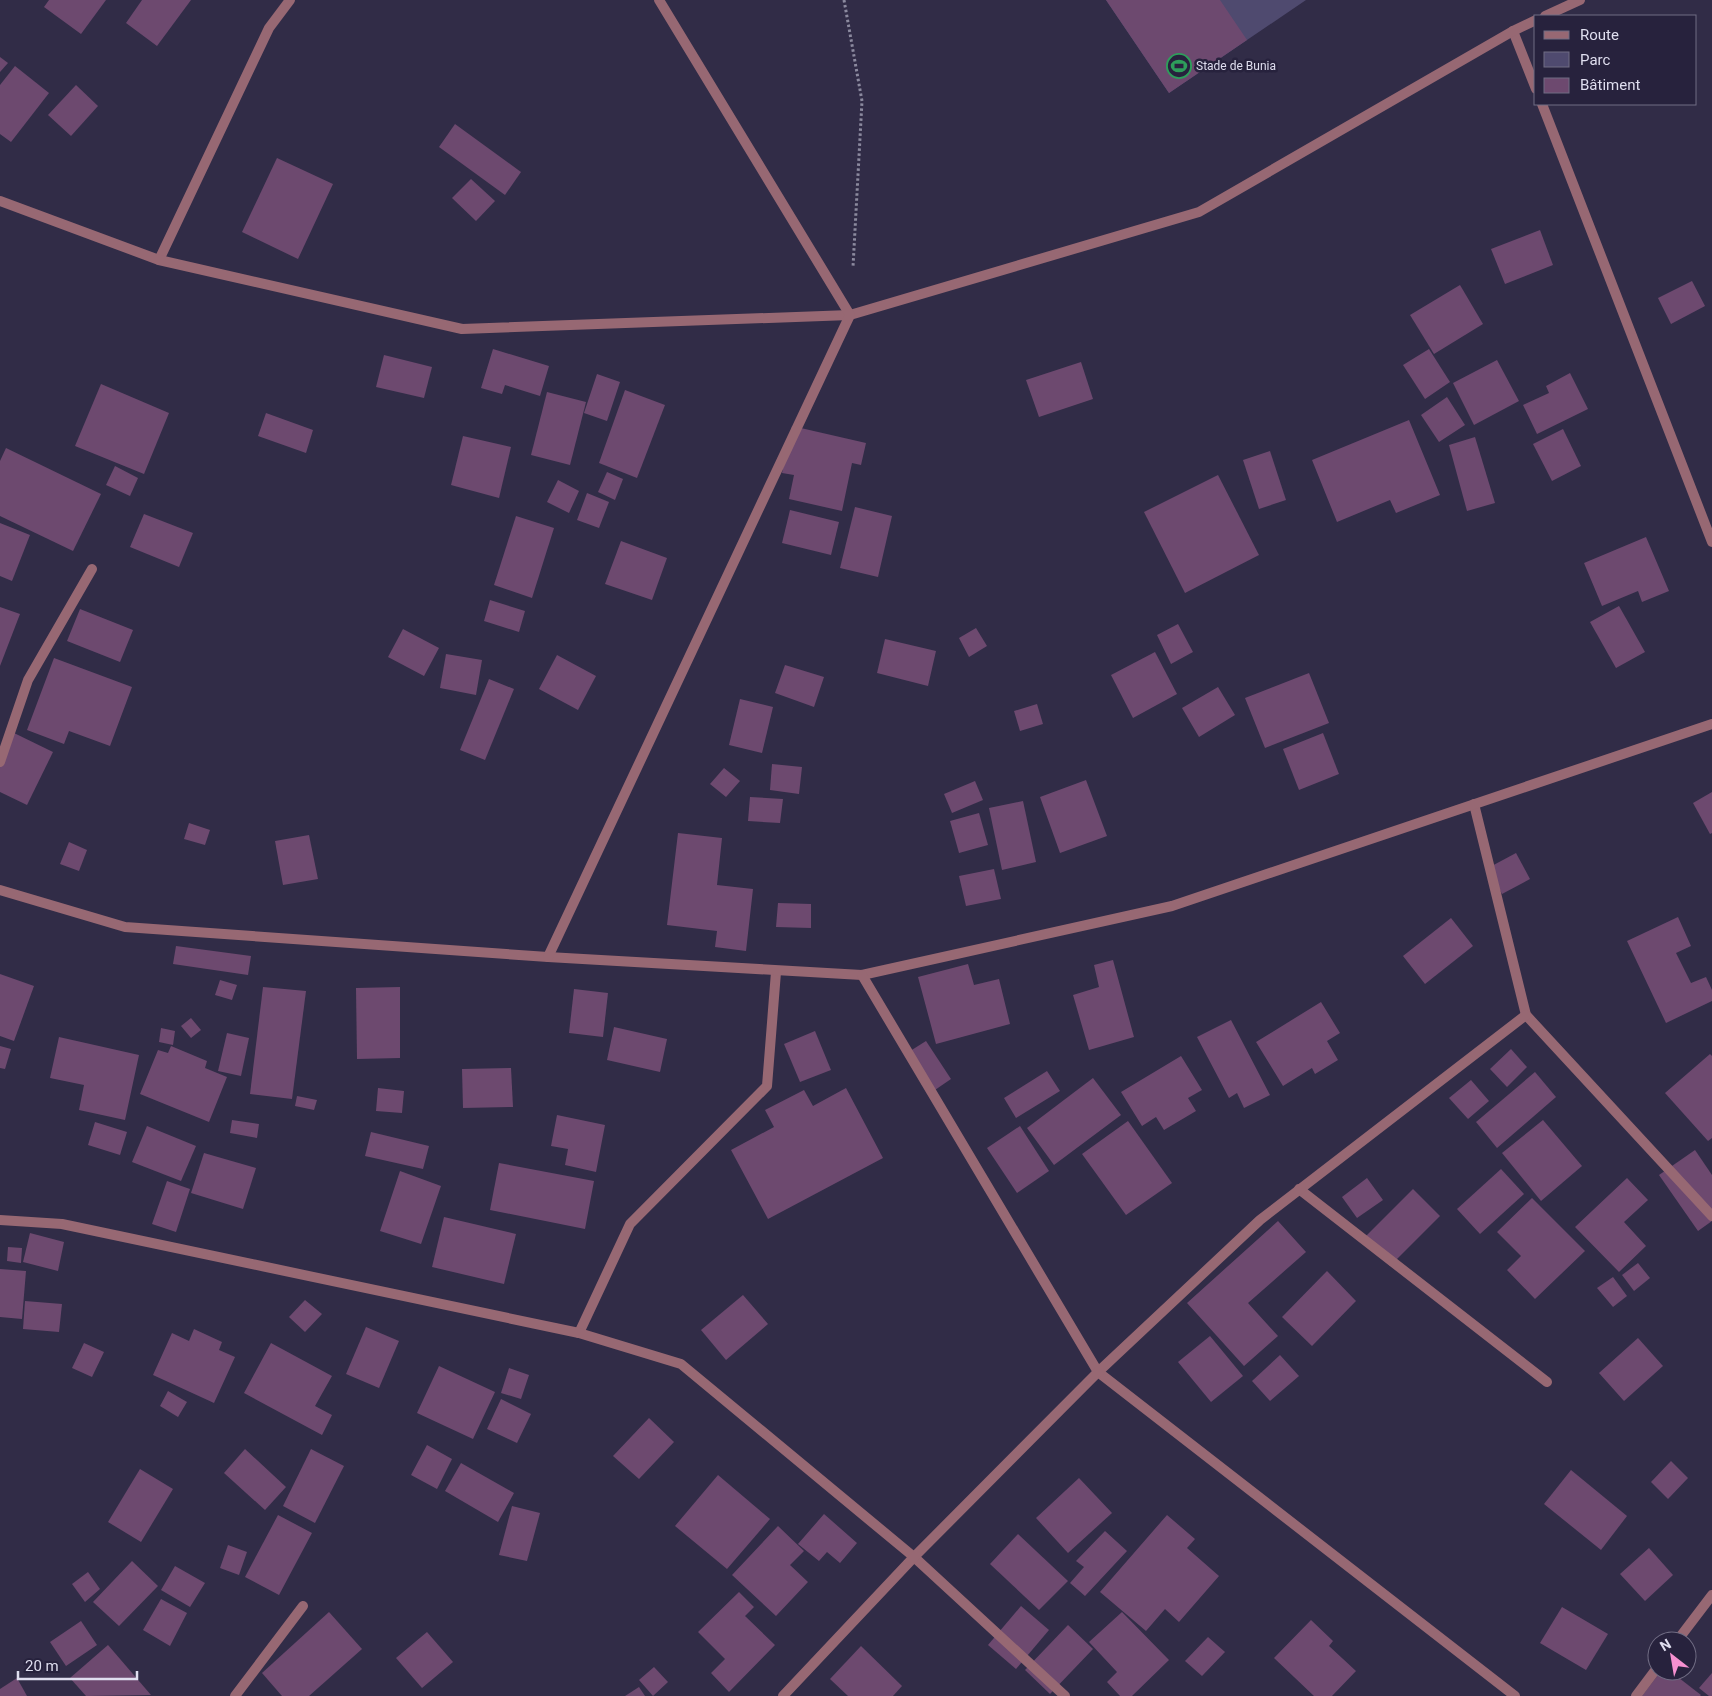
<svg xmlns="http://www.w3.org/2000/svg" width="1712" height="1696" viewBox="0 0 1712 1696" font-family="Roboto,sans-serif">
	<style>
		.green { fill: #4f4a6f }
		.building { fill: #6d496f }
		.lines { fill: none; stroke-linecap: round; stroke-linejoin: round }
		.path { stroke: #8c8a9f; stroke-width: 3; stroke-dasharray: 2.5 2.5; stroke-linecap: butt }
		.service { stroke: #976873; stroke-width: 10 }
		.minor { stroke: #976873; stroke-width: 10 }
		.labels { text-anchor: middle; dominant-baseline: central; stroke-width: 5; stroke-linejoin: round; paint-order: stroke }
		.poi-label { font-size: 12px; fill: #dfdeef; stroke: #27223d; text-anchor: start }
	</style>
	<rect width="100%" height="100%" fill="#312c47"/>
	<polygon class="green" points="1106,0 1306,0 1169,93"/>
	<g class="building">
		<polygon points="49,0 106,0 81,34 44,7"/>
		<polygon points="142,0 191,0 157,46 126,23"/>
		<polygon points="1106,0 1220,0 1247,40 1169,93"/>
		<polygon points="0,57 8,63 0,72"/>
		<polygon points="15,66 49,93 11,142 0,134 0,85"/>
		<polygon points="76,85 98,106 71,136 48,115"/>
		<polygon points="455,124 521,172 505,195 439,147"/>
		<polygon points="277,158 333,184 298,259 242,232"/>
		<polygon points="471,179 495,201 476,221 452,198"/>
		<polygon points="1540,230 1553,265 1505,284 1491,249"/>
		<polygon points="1692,281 1705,306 1671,324 1658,298"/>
		<polygon points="1460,285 1483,324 1434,354 1410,315"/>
		<polygon points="493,349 549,366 540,396 505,385 502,394 481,388"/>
		<polygon points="1429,349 1450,382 1425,399 1403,365"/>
		<polygon points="384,355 432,367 424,398 376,387"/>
		<polygon points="1497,360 1519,401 1474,425 1453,383"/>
		<polygon points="1081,362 1093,399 1039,417 1026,380"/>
		<polygon points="1570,373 1588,409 1537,434 1523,405 1549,393 1546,386"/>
		<polygon points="597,374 620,382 607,421 584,413"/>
		<polygon points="101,384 169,413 144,474 75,446"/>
		<polygon points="625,390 665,405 637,478 599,463"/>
		<polygon points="547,392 586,402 570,465 531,455"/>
		<polygon points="1447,397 1465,425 1439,442 1421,415"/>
		<polygon points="266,413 313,430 306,453 258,436"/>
		<polygon points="1409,420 1440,495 1396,513 1390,500 1337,522 1312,460"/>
		<polygon points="792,426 866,443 861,465 852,463 842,511 789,499 794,475 782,473"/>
		<polygon points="1563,429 1581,466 1552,481 1533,444"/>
		<polygon points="463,436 511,447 499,498 451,485"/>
		<polygon points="1475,437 1495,503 1467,511 1449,445"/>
		<polygon points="6,448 101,494 73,551 0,516 0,461"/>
		<polygon points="1270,451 1286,500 1259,509 1243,460"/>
		<polygon points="115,466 138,478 130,496 106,485"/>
		<polygon points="607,472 623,479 615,500 598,492"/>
		<polygon points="1218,475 1259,555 1185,593 1144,512"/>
		<polygon points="558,480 579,491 569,513 547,502"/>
		<polygon points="587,493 609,502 599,528 577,520"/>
		<polygon points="855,507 892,516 878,577 840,568"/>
		<polygon points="790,510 839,522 831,555 782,543"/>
		<polygon points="144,514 193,533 179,567 130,547"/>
		<polygon points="516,516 554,528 532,598 494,585"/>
		<polygon points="0,523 30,535 12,581 0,576"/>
		<polygon points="1646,537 1669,591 1642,602 1638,591 1602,606 1584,563"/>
		<polygon points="621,541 667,558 652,600 605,584"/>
		<polygon points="490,600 525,611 519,632 484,621"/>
		<polygon points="1619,606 1645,652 1616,668 1590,622"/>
		<polygon points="0,607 20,614 0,666"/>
		<polygon points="80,609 133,630 120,662 67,641"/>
		<polygon points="1178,624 1193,652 1171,664 1157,635"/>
		<polygon points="976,628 987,646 969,657 959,638"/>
		<polygon points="403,629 439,648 424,676 388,657"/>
		<polygon points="885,639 936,651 928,686 877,673"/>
		<polygon points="1155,652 1177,694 1133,718 1111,675"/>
		<polygon points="446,654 482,660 476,695 440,688"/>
		<polygon points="557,655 596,676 578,710 539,689"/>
		<polygon points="54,658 132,687 110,746 69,731 64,744 27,730"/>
		<polygon points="785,665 824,677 814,707 775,693"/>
		<polygon points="1309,673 1329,723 1265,748 1245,698"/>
		<polygon points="489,679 514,689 485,760 460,750"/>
		<polygon points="1218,687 1235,715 1199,737 1182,708"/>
		<polygon points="740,699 773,707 762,753 729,745"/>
		<polygon points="1037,704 1043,724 1020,731 1014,711"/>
		<polygon points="14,733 53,752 27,805 0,792 0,761"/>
		<polygon points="1323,733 1339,774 1299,790 1283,749"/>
		<polygon points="772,764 802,767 799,794 770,790"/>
		<polygon points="724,768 740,781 726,797 710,784"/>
		<polygon points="1086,780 1107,836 1060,853 1040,797"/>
		<polygon points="975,781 983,800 952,813 944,794"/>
		<polygon points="1712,792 1712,833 1710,834 1693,803"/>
		<polygon points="750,797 783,799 780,823 748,821"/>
		<polygon points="1023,801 1036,862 1002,870 989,808"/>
		<polygon points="979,813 988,845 959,853 950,821"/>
		<polygon points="189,823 210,830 205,845 184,839"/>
		<polygon points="678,833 722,838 717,885 753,889 746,951 715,947 717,931 667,925"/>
		<polygon points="309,835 318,879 283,885 275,841"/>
		<polygon points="69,842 87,850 79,871 60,864"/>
		<polygon points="1516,853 1530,879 1502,894 1488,868"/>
		<polygon points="994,869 1001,899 966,906 959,876"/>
		<polygon points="778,903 811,904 811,928 776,927"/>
		<polygon points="1678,917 1691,946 1676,953 1691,983 1706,977 1712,990 1712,1001 1666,1023 1627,941"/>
		<polygon points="1451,918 1473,946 1425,984 1403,956"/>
		<polygon points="176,946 251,956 248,975 173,964"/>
		<polygon points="1113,960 1134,1037 1089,1050 1073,995 1099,987 1094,965"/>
		<polygon points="968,964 974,985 999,979 1010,1024 936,1044 918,977"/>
		<polygon points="0,974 34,986 14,1041 0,1036"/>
		<polygon points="220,980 237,985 232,1000 215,995"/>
		<polygon points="263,987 306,991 292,1099 250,1094"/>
		<polygon points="400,987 400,1058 357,1059 356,988"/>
		<polygon points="574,989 608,993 603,1037 569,1033"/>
		<polygon points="1321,1002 1340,1033 1327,1041 1338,1060 1315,1074 1312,1068 1283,1086 1256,1042"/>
		<polygon points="191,1018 201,1030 191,1038 181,1026"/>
		<polygon points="1231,1020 1270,1095 1244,1108 1237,1093 1229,1098 1197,1037"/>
		<polygon points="614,1027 667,1039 660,1072 607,1060"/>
		<polygon points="161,1028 175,1031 173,1045 159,1042"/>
		<polygon points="815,1031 831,1070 800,1082 784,1044"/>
		<polygon points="227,1033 249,1038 241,1076 218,1071"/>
		<polygon points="59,1037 139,1055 125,1120 79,1110 84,1085 50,1078"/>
		<polygon points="926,1041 951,1079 932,1092 907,1053"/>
		<polygon points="0,1046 11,1049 5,1069 0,1068"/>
		<polygon points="171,1046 207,1061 205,1068 227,1077 209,1122 140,1094 158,1050 168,1053"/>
		<polygon points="1511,1049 1527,1067 1507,1087 1490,1069"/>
		<polygon points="1710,1054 1712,1056 1712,1138 1708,1141 1665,1093"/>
		<polygon points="1181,1056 1202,1090 1188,1098 1196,1111 1164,1130 1156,1117 1142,1126 1121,1092"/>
		<polygon points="511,1068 513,1107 463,1108 462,1069"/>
		<polygon points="1047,1071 1060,1091 1016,1118 1004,1098"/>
		<polygon points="1535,1072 1556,1097 1497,1148 1476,1122"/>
		<polygon points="1093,1078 1121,1115 1054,1165 1027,1128"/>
		<polygon points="1471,1080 1489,1101 1468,1119 1449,1098"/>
		<polygon points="378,1088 404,1091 402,1113 376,1111"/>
		<polygon points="846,1088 883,1158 768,1219 731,1150 774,1127 765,1110 804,1090 813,1106"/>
		<polygon points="297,1096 317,1100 314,1110 295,1106"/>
		<polygon points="557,1115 605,1125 596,1172 565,1165 568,1149 551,1146"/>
		<polygon points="232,1120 259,1124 257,1138 230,1133"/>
		<polygon points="1543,1120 1582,1166 1541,1201 1502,1153"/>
		<polygon points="1128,1121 1172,1183 1126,1215 1082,1154"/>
		<polygon points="95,1122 127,1132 120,1155 88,1145"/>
		<polygon points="147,1126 196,1146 181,1181 132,1162"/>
		<polygon points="1020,1126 1049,1171 1017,1193 987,1148"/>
		<polygon points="371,1132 429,1146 423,1169 365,1156"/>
		<polygon points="1695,1150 1712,1175 1712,1221 1698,1231 1659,1175"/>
		<polygon points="204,1153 256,1168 243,1209 191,1193"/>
		<polygon points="499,1163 594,1181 585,1229 490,1210"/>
		<polygon points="1501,1169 1524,1194 1480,1234 1457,1209"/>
		<polygon points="400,1171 441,1186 421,1244 380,1231"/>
		<polygon points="1367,1178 1383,1200 1357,1218 1342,1197"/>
		<polygon points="1627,1178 1648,1200 1624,1222 1646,1246 1619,1272 1575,1227"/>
		<polygon points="167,1181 190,1189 176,1232 152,1224"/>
		<polygon points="1413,1189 1440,1216 1390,1266 1363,1239"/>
		<polygon points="1532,1198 1585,1251 1535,1299 1507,1270 1521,1256 1497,1232"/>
		<polygon points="444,1217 516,1234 504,1284 432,1267"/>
		<polygon points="1278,1221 1306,1252 1248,1303 1278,1336 1244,1366 1187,1303"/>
		<polygon points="30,1233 64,1242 58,1271 23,1262"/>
		<polygon points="8,1247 22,1248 21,1263 7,1261"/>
		<polygon points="1638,1263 1650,1278 1634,1291 1622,1275"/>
		<polygon points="0,1269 26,1271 22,1319 0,1317"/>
		<polygon points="1327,1271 1356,1301 1312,1346 1282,1317"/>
		<polygon points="1613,1277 1627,1296 1613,1307 1597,1288"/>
		<polygon points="743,1295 768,1324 726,1360 701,1330"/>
		<polygon points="305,1300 322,1314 305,1332 289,1317"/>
		<polygon points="25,1301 62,1304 59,1332 23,1329"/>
		<polygon points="366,1327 399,1341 379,1388 346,1374"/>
		<polygon points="194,1329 222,1342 219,1350 235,1357 214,1403 153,1375 172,1333 189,1341"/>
		<polygon points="1210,1336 1243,1376 1211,1402 1178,1362"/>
		<polygon points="1638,1338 1663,1366 1624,1401 1599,1373"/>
		<polygon points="84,1343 104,1352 92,1377 72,1368"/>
		<polygon points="271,1343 332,1376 315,1406 332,1415 322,1435 244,1393"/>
		<polygon points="1280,1355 1299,1376 1270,1401 1252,1381"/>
		<polygon points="439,1366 495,1392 473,1439 417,1413"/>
		<polygon points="509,1368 529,1375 521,1399 501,1393"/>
		<polygon points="168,1391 187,1402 178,1417 160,1406"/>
		<polygon points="501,1399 531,1414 517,1443 487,1429"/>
		<polygon points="649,1418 674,1442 639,1479 613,1456"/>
		<polygon points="427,1445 452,1459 437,1489 411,1475"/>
		<polygon points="245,1449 286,1487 265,1510 224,1473"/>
		<polygon points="311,1449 344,1466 315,1523 283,1506"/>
		<polygon points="1671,1461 1688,1478 1668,1499 1651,1482"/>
		<polygon points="461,1463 514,1493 498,1522 445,1491"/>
		<polygon points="140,1469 173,1489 141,1542 108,1522"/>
		<polygon points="1571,1470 1627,1516 1601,1550 1544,1504"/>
		<polygon points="718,1475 770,1519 727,1569 675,1526"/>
		<polygon points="1079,1478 1112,1513 1068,1553 1036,1518"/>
		<polygon points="512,1506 540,1513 527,1561 499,1555"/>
		<polygon points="824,1514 857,1543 840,1563 827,1552 819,1561 798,1544"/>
		<polygon points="278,1515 312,1533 279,1595 245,1577"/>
		<polygon points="1167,1515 1195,1539 1187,1548 1219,1576 1179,1622 1165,1609 1146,1631 1100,1592"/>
		<polygon points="778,1526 804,1551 790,1565 808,1582 776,1616 732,1575"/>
		<polygon points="1105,1531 1127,1551 1085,1596 1070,1583 1084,1567 1076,1561"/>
		<polygon points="1018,1534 1068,1581 1039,1610 990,1564"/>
		<polygon points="228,1545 247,1552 239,1575 220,1568"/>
		<polygon points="1649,1548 1673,1575 1645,1601 1620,1574"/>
		<polygon points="132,1561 158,1586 119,1626 93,1602"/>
		<polygon points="175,1566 205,1583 190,1607 161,1590"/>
		<polygon points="88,1572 100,1589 85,1602 72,1584"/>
		<polygon points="739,1592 754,1607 745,1616 775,1645 729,1692 711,1673 725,1659 698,1632"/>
		<polygon points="161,1599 187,1613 170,1646 143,1630"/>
		<polygon points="1021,1606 1049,1630 1016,1669 988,1645"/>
		<polygon points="1562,1607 1608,1634 1586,1670 1540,1643"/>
		<polygon points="329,1612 362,1649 309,1696 282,1696 262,1673"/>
		<polygon points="1122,1612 1169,1660 1132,1696 1120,1696 1107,1682 1117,1672 1089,1642"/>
		<polygon points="1311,1620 1333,1641 1329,1646 1356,1671 1332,1696 1314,1696 1274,1658"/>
		<polygon points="81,1621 97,1645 66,1666 50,1642"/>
		<polygon points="1068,1625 1093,1649 1050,1694 1025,1670"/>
		<polygon points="427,1632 453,1662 422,1688 396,1658"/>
		<polygon points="1208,1637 1225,1652 1202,1676 1185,1661"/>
		<polygon points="108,1645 151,1695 86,1696 70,1678"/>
		<polygon points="861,1646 902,1686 893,1696 848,1696 830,1679"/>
		<polygon points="654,1667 668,1682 653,1696 639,1680"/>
		<polygon points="1661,1671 1670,1671 1701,1695 1700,1696 1642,1696"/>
		<polygon points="1712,1673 1712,1696 1709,1696 1699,1688"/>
		<polygon points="17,1678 27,1696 0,1696 0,1689"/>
		<polygon points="639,1687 645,1696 625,1696"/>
	</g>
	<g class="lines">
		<polyline class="path" points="844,0 862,101 853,267"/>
		<g class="service">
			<polyline points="159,260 269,28 290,0"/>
			<polyline points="0,762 28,680 92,569"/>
			<polyline points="1474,804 1526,1015 1712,1216"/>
			<polyline points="1299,1189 1547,1382"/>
			<polyline points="579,1333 630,1224 767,1086 776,972"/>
		</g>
		<g class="minor">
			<polyline points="1545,16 1580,0"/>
			<polyline points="1513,31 1536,89"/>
			<polyline points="1542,104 1712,542"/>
			<polyline points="0,201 159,260 462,329 850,315 1199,212 1513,31 1536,20"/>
			<polyline points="0,890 125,927 548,957 862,975 1172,906 1712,724"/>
			<polyline points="548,957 850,315 659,0"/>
			<polyline points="862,975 1098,1372 1515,1696"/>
			<polyline points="0,1220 62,1224 579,1333 681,1364 914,1557 1065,1696"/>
			<polyline points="1677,1641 1712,1595"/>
			<polyline points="235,1696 303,1606"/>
			<polyline points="783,1696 914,1557 1098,1372 1260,1220 1526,1015"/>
			<polyline points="1636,1696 1657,1668"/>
		</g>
	</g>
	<defs>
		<symbol id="stadium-ring" viewBox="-11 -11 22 22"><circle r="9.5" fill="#27223d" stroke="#2e9e5b" stroke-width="1.5"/><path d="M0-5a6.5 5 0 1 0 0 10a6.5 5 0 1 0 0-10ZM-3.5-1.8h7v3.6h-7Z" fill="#2e9e5b"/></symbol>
	</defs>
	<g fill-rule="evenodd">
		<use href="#stadium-ring" x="1165" y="52" width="28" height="28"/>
	</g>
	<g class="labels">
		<g class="poi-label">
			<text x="1196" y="66">Stade de Bunia</text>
		</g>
	</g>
	<rect x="1534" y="15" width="162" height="90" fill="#27223d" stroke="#716d84"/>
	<rect x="1544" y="31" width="25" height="8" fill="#976873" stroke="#716d84"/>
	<text x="1580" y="40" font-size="15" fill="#dfdeef">Route</text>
	<rect x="1544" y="52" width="25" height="15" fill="#4f4a6f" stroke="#716d84"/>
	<text x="1580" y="65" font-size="15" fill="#dfdeef">Parc</text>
	<rect x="1544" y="78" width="25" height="15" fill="#6d496f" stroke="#716d84"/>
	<text x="1580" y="90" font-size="15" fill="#dfdeef">Bâtiment</text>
	<g transform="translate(1672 1656) rotate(329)"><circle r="24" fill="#27223d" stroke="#716d84"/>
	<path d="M0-4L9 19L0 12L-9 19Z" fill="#f690d0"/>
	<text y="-8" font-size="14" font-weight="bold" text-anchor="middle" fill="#dfdeef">N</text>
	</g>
	<path d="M18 1671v8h119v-8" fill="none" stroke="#dfdeef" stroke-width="2.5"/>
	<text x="25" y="1671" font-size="15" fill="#dfdeef" stroke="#27223d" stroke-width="4" paint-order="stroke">20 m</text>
</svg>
